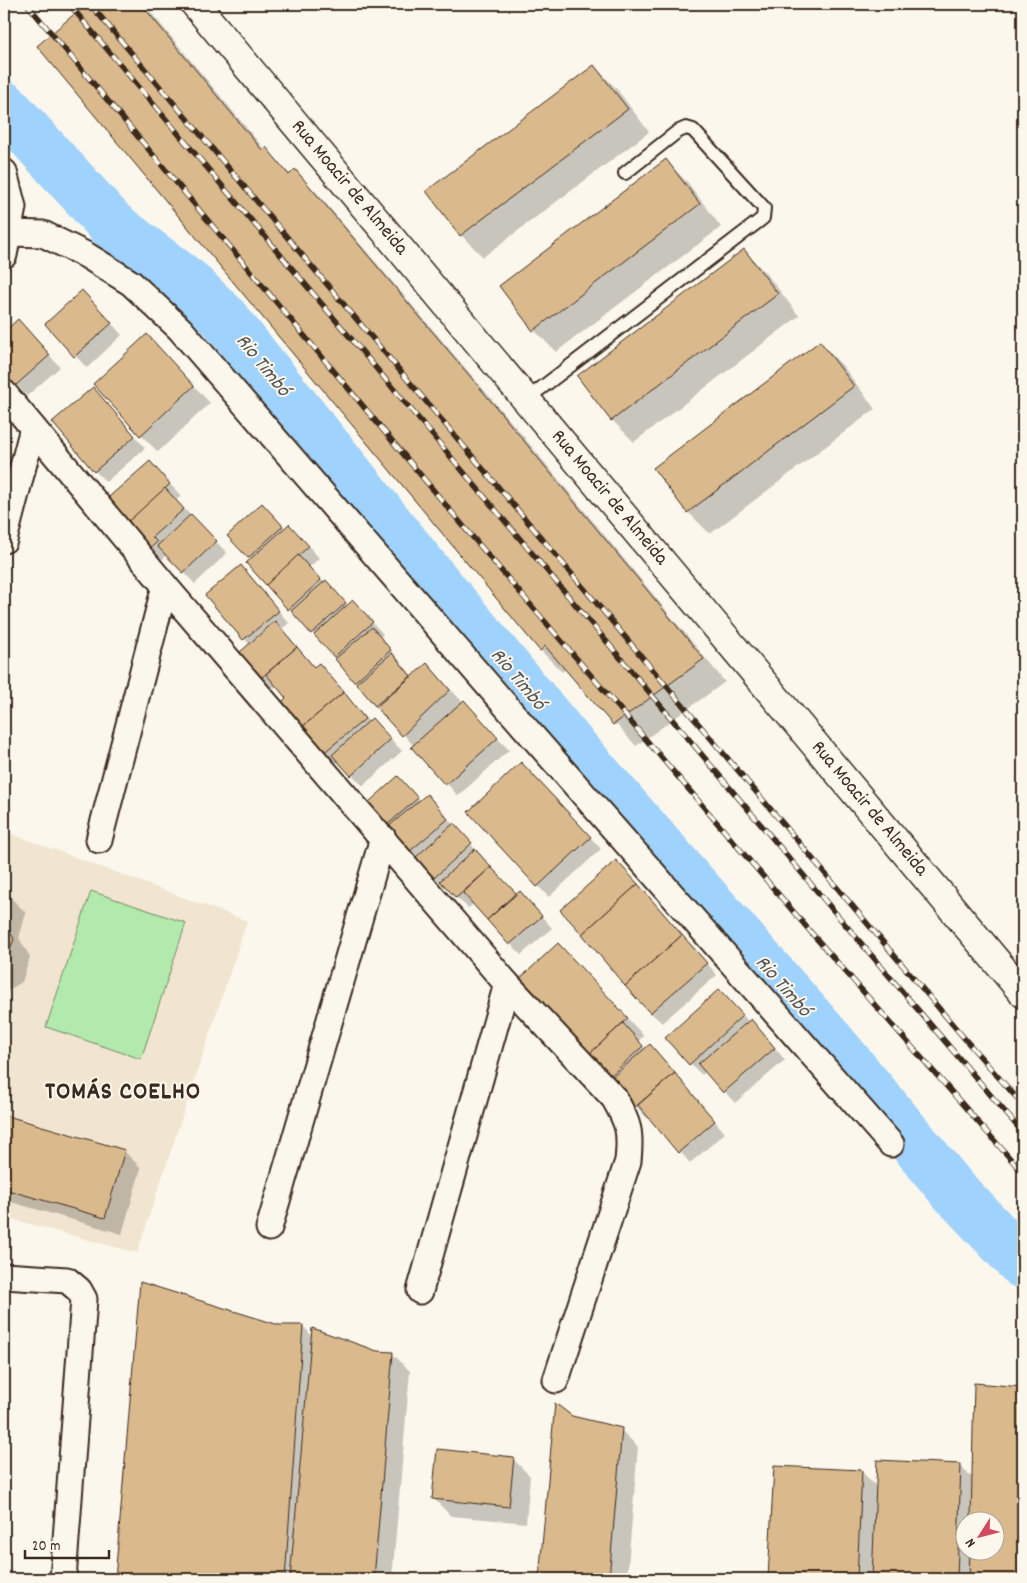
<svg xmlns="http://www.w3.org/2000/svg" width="1027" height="1583" viewBox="0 0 1027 1583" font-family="Dekko,sans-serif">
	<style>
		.built { fill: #f1e4d0 }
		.green { fill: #b2e9ac; stroke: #768a65 }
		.shadow { fill: #0003; fill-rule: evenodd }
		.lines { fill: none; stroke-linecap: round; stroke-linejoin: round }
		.river { stroke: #9fd2fc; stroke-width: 50 }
		.building { fill: #dab98d; stroke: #3b2a1e }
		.service-casing { stroke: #3b2a1e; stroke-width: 16 }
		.minor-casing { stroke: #3b2a1e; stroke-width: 29 }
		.secondary-casing { stroke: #3b2a1e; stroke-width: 31 }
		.service { stroke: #fbf7ec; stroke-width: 12 }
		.minor { stroke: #fbf7ec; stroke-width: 25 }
		.secondary { stroke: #fbf7ec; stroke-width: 28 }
		.rail-casing { stroke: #3b2a1e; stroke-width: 5.5 }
		.rail { stroke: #fbf7ec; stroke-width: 4; stroke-dasharray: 11; stroke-linecap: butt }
		.labels { text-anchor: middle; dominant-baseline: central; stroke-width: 4; stroke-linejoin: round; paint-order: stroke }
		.street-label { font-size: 20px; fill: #3b2a1e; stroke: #fbf7ec }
		.water-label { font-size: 21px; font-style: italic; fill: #545456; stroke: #fbf7ec }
		.district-label { font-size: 25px; font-weight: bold; letter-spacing: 1px; fill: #3b2a1e; stroke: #fbf7ec }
	</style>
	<rect width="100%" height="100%" fill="#fbf7ec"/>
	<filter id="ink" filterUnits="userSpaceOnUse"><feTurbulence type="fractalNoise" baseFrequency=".02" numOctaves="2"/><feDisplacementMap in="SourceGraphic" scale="10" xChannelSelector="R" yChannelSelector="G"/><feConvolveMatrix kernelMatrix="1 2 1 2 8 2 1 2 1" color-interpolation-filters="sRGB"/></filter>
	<g filter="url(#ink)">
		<polygon class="built" points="4,831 247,921 137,1253 4,1217"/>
		<polygon class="green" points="91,891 186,923 141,1059 46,1027"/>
		<g class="shadow">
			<polygon points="88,4 144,4 265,150 291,175 295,171 317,193 518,430 725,682 636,746 566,669 562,672 540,650 39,46"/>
			<polygon points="594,66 616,88 649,132 483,257 461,235 428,192"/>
			<polygon points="666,161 688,183 721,227 556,352 534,330"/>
			<polygon points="744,251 766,273 799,316 634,442 612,420"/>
			<polygon points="93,303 122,335 87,368 46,325"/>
			<polygon points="18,321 60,367 27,396 4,371 4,334"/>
			<polygon points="147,336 210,403 158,452 141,435"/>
			<polygon points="820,343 842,365 875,409 710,534 688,512"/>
			<polygon points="93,388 145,448 106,482 95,471"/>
			<polygon points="150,463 181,496 176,500 227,553 195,584 167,555 156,565 144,554"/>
			<polygon points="273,516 286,529 301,537 319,558 309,568 348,606 364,613 383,634 380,637 413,677 427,665 509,750 458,796 337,659 248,563 251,560 228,536"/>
			<polygon points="241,567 289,623 282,629 315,668 319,665 369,722 383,731 402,751 363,786 339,761 328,769 288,698 277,685 273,689 261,677 250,645 207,595"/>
			<polygon points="533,775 601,849 549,897 538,886"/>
			<polygon points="409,789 421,801 427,796 517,895 531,904 552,928 521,955 474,904 468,908 434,877 369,803"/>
			<polygon points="627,873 717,975 662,1023 650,1012"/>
			<polygon points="4,895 9,896 26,913 19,938 30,957 22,982 6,992 4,992"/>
			<polygon points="575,962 644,1036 638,1041 646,1049 661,1057 725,1133 690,1163 649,1116 647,1118 604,1073"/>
			<polygon points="731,1002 749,1022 762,1032 785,1060 735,1103 706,1071 702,1075 690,1064"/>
			<polygon points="4,1117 124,1151 141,1168 122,1234 4,1200"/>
			<polygon points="141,1284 279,1326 303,1326 312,1336 377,1352 393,1354 410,1371 392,1579 116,1579"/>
			<path d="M975 1384 1023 1389V1579H770L775 1467 861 1471 878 1488 961 1466 973 1478ZM964 1520H994V1550H964Z"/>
			<polygon points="556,1405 571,1418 621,1430 638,1447 627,1579 540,1579"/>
			<polygon points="513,1459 530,1476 526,1523 451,1516 434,1499"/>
		</g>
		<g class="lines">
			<polyline class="river" points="4,106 113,226 188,283 223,317 423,567 568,742 833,1045 952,1189 1023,1264"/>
		</g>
		<g class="building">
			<polygon points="86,4 141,4 262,150 266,147 289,175 295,169 496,407 704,659 613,725 545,646 540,651 37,46"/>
			<polygon points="594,65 628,109 460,236 426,191"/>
			<polygon points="666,159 700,204 533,331 499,286"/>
			<polygon points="744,249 778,294 611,421 577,376"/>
			<polygon points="82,290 112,323 74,357 45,324"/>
			<polygon points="18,319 50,355 15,386 4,373 4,332"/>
			<polygon points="147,334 194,386 140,436 93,384"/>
			<polygon points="820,341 854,386 687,513 653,468"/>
			<polygon points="93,387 135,436 94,472 52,422"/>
			<polygon points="150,461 170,484 123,527 102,503"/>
			<polygon points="165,488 184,509 152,537 157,542 143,555 120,529"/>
			<polygon points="262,503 283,526 248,558 227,536"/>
			<polygon points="191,514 217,541 183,573 157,546"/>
			<polygon points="289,524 309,546 266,585 246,563"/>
			<polygon points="298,555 321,580 288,610 266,585"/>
			<polygon points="241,565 279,611 243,640 205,595"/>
			<polygon points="326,580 346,603 311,634 291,611"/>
			<polygon points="353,600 373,622 334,657 314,635"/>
			<polygon points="275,621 297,647 261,678 239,653"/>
			<polygon points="372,627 391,650 354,682 335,659"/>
			<polygon points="297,647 314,667 319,663 344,692 295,733 275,708 286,698 266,674"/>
			<polygon points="392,653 411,676 375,706 356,683"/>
			<polygon points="427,663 450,690 402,736 376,707"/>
			<polygon points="344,692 365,719 316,759 295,733"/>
			<polygon points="464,700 498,738 445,785 411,747"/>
			<polygon points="372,718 391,739 351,776 332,755"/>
			<polygon points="521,762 591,837 537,887 468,812"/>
			<polygon points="398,776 418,798 387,825 368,803"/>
			<polygon points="427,794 448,819 410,851 389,826"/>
			<polygon points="454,823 472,843 434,878 415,858"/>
			<polygon points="475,849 491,867 456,898 440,881"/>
			<polygon points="616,860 638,884 582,934 560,910"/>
			<polygon points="491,867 516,893 487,920 463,893"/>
			<polygon points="638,884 682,935 625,986 582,934"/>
			<polygon points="520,891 542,916 509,945 487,920"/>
			<polygon points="4,894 10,895 4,917"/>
			<polygon points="4,921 14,939 4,966"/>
			<polygon points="682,935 707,963 650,1013 625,986"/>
			<polygon points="558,943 628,1018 583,1060 513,985"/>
			<polygon points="719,989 743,1015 689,1065 665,1038"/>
			<polygon points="751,1019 775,1048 723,1093 698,1064"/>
			<polygon points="623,1023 643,1046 607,1079 587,1056"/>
			<polygon points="650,1044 675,1073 635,1107 610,1079"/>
			<polygon points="675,1073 715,1121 678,1153 638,1105"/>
			<polygon points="4,1115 125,1150 105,1218 4,1189"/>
			<polygon points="140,1282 279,1325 303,1325 285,1579 115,1579"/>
			<polygon points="312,1328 377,1351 393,1352 374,1579 290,1579"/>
			<polygon points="974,1383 1023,1387 1023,1579 969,1579 970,1550 994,1550 994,1520 971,1520"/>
			<polygon points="555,1403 572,1416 622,1428 609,1579 539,1579"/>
			<polygon points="437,1449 514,1457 509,1507 432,1499"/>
			<polygon points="877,1460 961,1464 957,1579 872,1579"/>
			<polygon points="774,1466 862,1470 857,1579 768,1579"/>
		</g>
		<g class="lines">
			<defs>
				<polyline id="service" points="527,399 763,218 764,208 693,130 686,128 677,132 625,173"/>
				<g id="minor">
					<polyline points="4,172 13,207 4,255"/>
					<polyline points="10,233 43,234 86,255 131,283 180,329 506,706 891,1144"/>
					<path d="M4 393 165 586 507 984 614 1098C629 1124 631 1132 628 1161L556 1380"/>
					<polyline points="4,540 33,428"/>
					<polyline points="99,840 165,586"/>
					<polyline points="269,1228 383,838"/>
					<polyline points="4,1276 67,1280 79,1290 84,1299 63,1579"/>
					<polyline points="420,1291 507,984"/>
				</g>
				<polyline id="secondary" points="195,4 1023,993"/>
			</defs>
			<use href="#service" class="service-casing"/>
			<use href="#minor" class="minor-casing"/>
			<use href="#secondary" class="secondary-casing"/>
			<use href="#service" class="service"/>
			<use href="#minor" class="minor"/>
			<use href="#secondary" class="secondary"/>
			<defs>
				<g id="rail">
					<polyline points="27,4 470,534 815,937 1023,1173"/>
					<polyline points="69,4 832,909 1023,1133"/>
					<polyline points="90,4 970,1045 1023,1105"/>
				</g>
			</defs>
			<use href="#rail" class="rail-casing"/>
			<use href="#rail" class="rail"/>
		</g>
	</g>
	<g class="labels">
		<g class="street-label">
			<text transform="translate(349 188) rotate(50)">Rua Moacir de Almeida</text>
			<text transform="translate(609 498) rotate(50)">Rua Moacir de Almeida</text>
			<text transform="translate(869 809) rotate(50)">Rua Moacir de Almeida</text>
		</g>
		<g class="water-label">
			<text transform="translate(262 366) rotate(51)">Rio Timbó</text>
			<text transform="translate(517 680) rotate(50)">Rio Timbó</text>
			<text transform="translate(782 987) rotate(49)">Rio Timbó</text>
		</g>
		<g class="district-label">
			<text x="123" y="1093">TOMÁS COELHO</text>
		</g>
	</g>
	<rect width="1027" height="1583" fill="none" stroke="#fbf7ec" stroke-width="20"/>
	<rect x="10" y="10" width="1007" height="1563" fill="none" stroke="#3b2a1e" stroke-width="2" filter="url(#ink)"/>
	<g transform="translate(980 1536) rotate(234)"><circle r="24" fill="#fbf7ec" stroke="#aea59a"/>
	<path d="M0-4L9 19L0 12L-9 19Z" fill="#d1495b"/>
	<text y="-8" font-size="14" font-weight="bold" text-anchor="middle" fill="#3b2a1e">N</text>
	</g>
	<path d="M25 1550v8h84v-8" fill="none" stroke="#3b2a1e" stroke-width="2.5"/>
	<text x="32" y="1550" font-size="15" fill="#3b2a1e" stroke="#fbf7ec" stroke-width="4" paint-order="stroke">20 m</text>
</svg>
